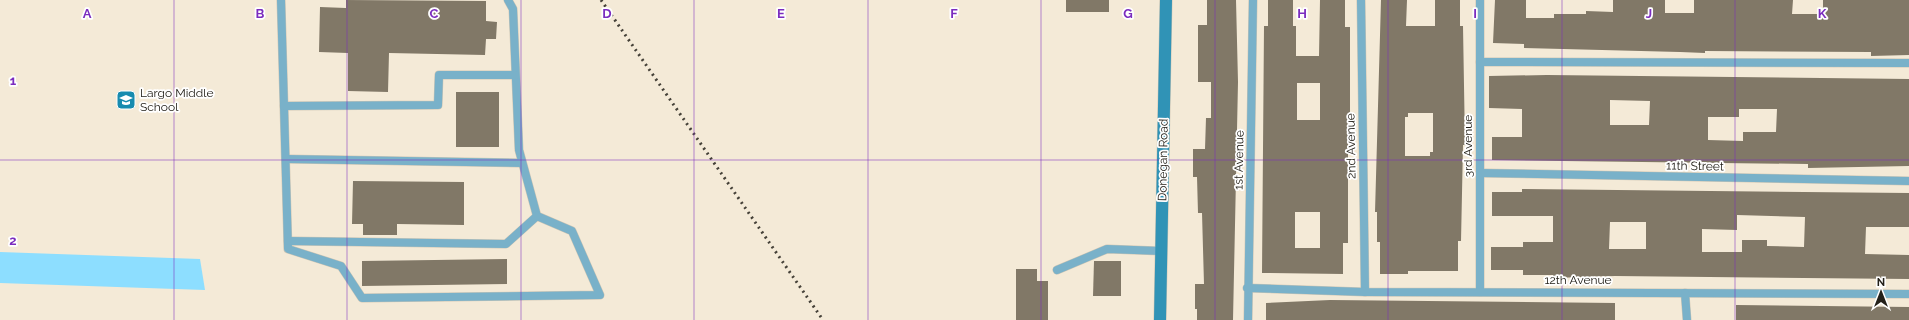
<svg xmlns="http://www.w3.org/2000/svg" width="1909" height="320" viewBox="0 0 1909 320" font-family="Raleway,sans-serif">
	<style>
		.water { fill: #8ddeff }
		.building { fill: #817867; fill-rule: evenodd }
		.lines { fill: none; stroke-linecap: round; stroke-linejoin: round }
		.lane-casing { stroke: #cec6b5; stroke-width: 9 }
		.secondary-casing { stroke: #cec6b5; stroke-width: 13 }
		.lane { stroke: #79b1c9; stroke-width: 8 }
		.secondary { stroke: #3093b6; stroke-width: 12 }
		.rail { stroke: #454138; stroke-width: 3; stroke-dasharray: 2 4; stroke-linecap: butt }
		.grid { fill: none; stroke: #7b2cbf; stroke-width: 1; stroke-opacity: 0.55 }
		.labels { text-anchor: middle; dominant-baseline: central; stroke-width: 3.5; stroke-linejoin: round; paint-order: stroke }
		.poi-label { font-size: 12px; fill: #232019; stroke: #fff; text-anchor: start }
		.street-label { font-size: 12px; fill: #232019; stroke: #fff }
		.grid-label { font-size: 13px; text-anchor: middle; font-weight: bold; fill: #7b2cbf; stroke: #fff; stroke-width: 3.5; stroke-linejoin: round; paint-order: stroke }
	</style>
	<rect width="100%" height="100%" fill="#f4ead7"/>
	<polygon class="water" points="0,252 200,259 205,290 0,283"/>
	<g class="building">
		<polygon points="346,0 486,1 486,21 497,22 496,39 486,39 485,55 389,53 388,92 348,91 348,53 319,52 320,7 346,8"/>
		<rect x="1066" y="0" width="43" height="12"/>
		<polygon points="1207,0 1236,0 1238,82 1233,320 1197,320 1197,309 1195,309 1195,284 1204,284 1202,213 1198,213 1197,177 1193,177 1193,149 1205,149 1206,118 1211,118 1211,82 1198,82 1198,25 1207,25"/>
		<path d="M1268 0H1293V26H1296V56H1319L1320 0H1345V27H1350V115H1348V243H1343V274L1262 273 1264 26H1268ZM1297 83H1320V120H1297ZM1295 212H1320V248H1295Z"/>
		<path d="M1381 0H1407L1406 26H1435V0H1460V26H1463L1465 145H1463L1461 241H1458V271H1408V274H1380V242H1377V212H1375ZM1408 113H1433V152H1430V156H1405V117H1408Z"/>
		<polygon points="1495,0 1526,0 1526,18 1554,18 1554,14 1586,14 1586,11 1613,12 1613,0 1665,0 1665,13 1694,13 1694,0 1793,0 1792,14 1823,14 1823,0 1909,0 1909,55 1871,56 1871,52 1705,51 1705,53 1680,52 1524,48 1524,44 1493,43"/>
		<path d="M1547 75 1909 79V166L1808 168V164L1492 160V137H1522V109L1489 108V76ZM1610 100 1650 101 1649 125H1610ZM1739 109H1777L1776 132H1743V141L1708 140V117H1739Z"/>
		<rect x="456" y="92" width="43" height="55"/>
		<polygon points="353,181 464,182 464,225 397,224 397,235 363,235 363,224 352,224"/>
		<path d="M1522 189 1909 193V227H1866L1865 254 1909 255V279L1615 276 1553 278V275H1523V270H1491V247H1523V242H1553V216H1492V192H1522ZM1737 215 1805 217 1804 247 1767 246V240H1742V252H1702V229L1737 230ZM1610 222H1646V249H1609Z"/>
		<polygon points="507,259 507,284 362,286 362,261"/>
		<polygon points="1094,261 1121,261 1121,296 1093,296"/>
		<polygon points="1016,269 1037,269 1037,281 1048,281 1048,320 1016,320"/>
		<polygon points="1330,300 1615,303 1615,320 1266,320 1266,303"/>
		<polygon points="1736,305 1909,307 1909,320 1736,320"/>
	</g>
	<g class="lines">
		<defs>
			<g id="lane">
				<polyline points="281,0 288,249 341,266 362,298 600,295 572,231 537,216 519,150 513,9 508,0"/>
				<polyline points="1361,0 1365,292"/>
				<polyline points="1480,0 1480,292"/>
				<polyline points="1480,62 1909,63"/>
				<polyline points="284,106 438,105 439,75 515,75"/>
				<polyline points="286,159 522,163"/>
				<polyline points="1480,173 1909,181"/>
				<polyline points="288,241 506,244 537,216"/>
				<polyline points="1057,270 1107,249 1161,251"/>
				<polyline points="1247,288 1365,292 1909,294"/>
				<polyline points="1685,293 1687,320"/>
				<polyline points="1248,320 1253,0"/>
			</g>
			<polyline id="secondary" points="1160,320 1166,0"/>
		</defs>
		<use href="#lane" class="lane-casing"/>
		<use href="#secondary" class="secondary-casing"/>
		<use href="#lane" class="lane"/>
		<use href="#secondary" class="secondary"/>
		<polyline class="rail" points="601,0 823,320"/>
	</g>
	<path class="grid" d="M174 0V320M347 0V320M521 0V320M694 0V320M868 0V320M1041 0V320M1215 0V320M1388 0V320M1562 0V320M1735 0V320M0 160H1909"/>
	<defs>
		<symbol id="school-square" viewBox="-11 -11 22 22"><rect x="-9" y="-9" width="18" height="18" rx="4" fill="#178baf" stroke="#fff"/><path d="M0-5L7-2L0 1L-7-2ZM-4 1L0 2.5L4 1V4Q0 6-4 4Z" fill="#fff"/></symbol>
	</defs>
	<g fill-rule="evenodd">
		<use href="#school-square" x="115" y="89" width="22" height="22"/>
	</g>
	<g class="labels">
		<g class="poi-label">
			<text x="140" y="93">Largo Middle<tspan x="140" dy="14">School</tspan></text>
		</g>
		<g class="street-label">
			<text transform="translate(1351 146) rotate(-91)">2nd Avenue</text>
			<text transform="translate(1468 146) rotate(-90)">3rd Avenue</text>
			<text transform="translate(1163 160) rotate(-89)">Donegan Road</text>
			<text transform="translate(1239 160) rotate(-89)">1st Avenue</text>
			<text transform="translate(1695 166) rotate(1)">11th Street</text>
			<text x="1578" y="280">12th Avenue</text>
		</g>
	</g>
	<g class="grid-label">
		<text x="87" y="18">A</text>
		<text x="260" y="18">B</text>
		<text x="434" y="18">C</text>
		<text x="607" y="18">D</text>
		<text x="781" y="18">E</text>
		<text x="954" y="18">F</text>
		<text x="1128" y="18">G</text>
		<text x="1302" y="18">H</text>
		<text x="1475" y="18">I</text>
		<text x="1649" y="18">J</text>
		<text x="1822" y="18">K</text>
		<text x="13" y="85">1</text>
		<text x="13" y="245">2</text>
	</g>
	<g transform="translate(1881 292)" stroke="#ffffff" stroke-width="3" paint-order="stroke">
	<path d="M0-3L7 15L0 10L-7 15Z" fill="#232019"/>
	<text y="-6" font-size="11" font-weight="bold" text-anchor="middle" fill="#232019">N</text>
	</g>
</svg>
